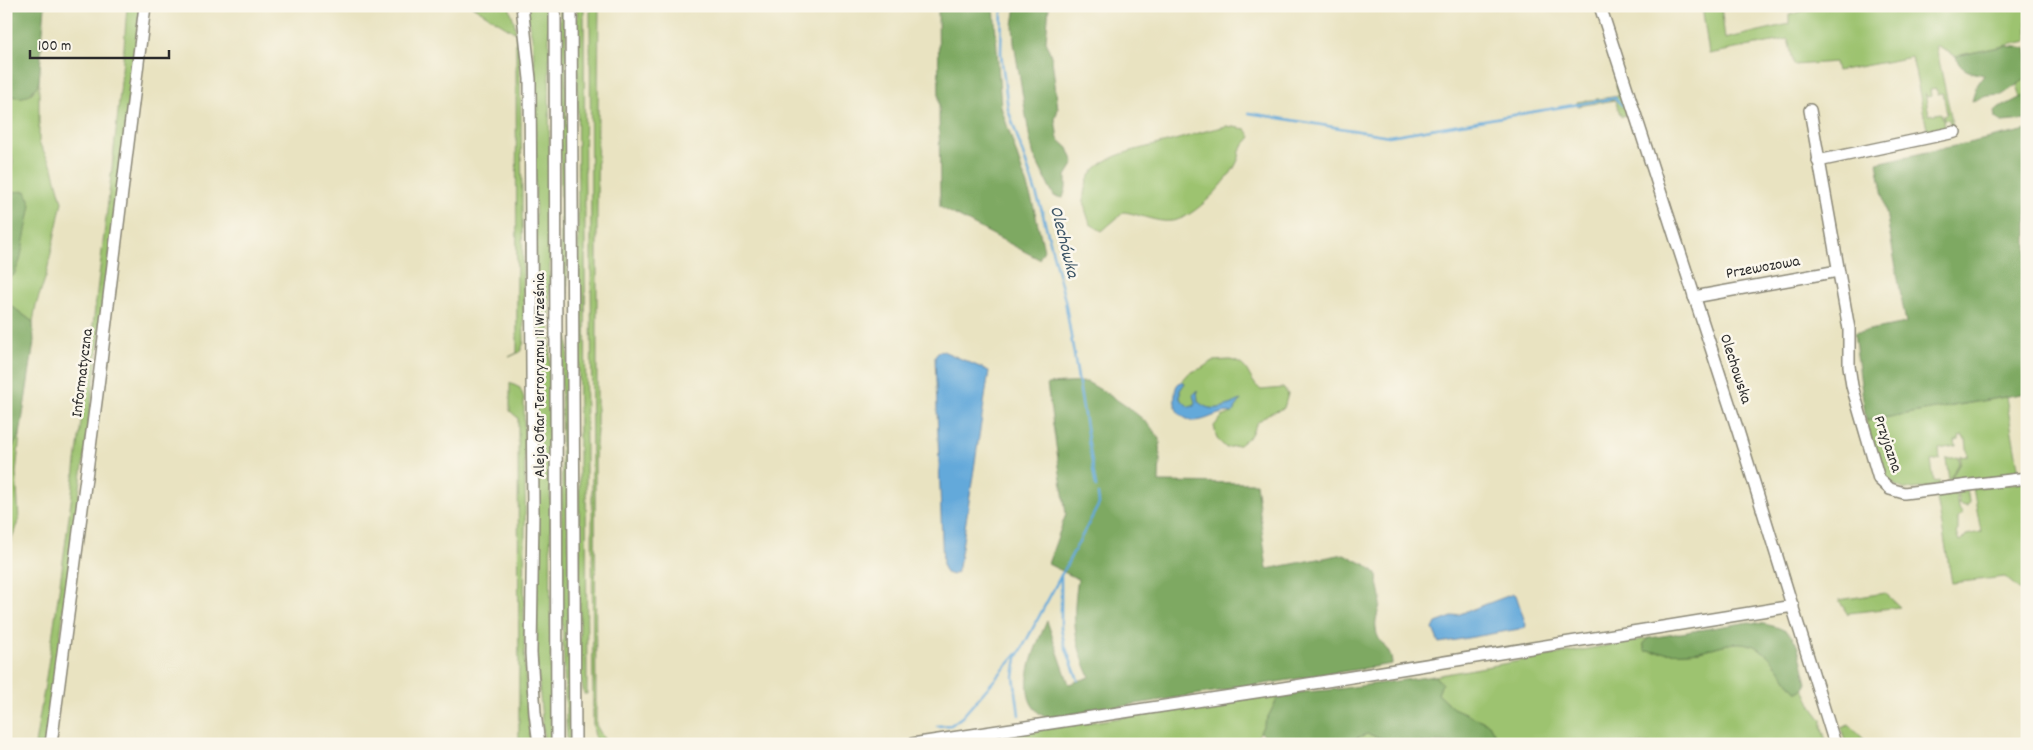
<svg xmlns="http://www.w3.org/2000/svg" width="2033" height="750" viewBox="0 0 2033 750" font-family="Dekko,sans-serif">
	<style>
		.green { fill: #9dc36f; stroke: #64774d }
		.forest { fill: #7ea962; stroke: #546a46 }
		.water { fill: #64a9da; stroke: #486a82 }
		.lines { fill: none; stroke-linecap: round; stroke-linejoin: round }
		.stream { stroke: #64a9da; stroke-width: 2.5 }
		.minor-casing { stroke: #8a8776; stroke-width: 14 }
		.minor { stroke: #fff; stroke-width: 11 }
		.labels { text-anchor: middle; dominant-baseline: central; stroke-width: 5; stroke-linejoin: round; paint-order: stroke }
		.street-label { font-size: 16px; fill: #2b2b2b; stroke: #fbf7ec }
		.water-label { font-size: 18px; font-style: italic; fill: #3f5768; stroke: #fbf7ec }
	</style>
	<rect width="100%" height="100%" fill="#fbf7ec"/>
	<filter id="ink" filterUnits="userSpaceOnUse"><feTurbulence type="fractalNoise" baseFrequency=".02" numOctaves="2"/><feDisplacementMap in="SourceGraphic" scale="10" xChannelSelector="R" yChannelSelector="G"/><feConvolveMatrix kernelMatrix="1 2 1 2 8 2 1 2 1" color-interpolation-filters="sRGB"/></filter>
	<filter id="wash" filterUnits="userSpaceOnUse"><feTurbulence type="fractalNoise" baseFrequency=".0096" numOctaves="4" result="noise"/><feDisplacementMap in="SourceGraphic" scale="20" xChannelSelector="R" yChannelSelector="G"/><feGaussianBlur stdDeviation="1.12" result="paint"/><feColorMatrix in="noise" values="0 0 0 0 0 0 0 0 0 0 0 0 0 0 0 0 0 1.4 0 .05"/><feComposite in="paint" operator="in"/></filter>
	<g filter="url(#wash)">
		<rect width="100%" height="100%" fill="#e9e3c1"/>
		<g class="green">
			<path d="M127 6H140L94 382 46 744H35C59 607 75 470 92 333 105 224 120 115 127 6Z"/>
			<polygon points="472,6 509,6 514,21 520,55 524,342 520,352 509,357 517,353 516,33"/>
			<polygon points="525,6 549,6 551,744 544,744 537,660 535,71 532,37"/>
			<polygon points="560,6 565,6 566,28 570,744 567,744 562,621"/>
			<polygon points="577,6 584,6 587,694 584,694 580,675"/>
			<polygon points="590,6 599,6 597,207 597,430 595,459 596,725 607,744 596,744 593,725"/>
			<polygon points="1702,6 1721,6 1725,39 1789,24 1789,15 1806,10 1800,6 2027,6 2027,41 1956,56 1936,46 1953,126 1950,127 1949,119 1944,120 1943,115 1947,114 1943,93 1938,94 1936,89 1930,90 1931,96 1927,97 1925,93 1929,115 1941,113 1945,128 1934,130 1932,133 1928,134 1912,57 1837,71 1835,62 1794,65 1788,39 1709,54"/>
			<polygon points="2027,78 2027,94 2020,98 2017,89 2019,83"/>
			<path d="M39 82V143L53 168 62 202 46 276 36 305 33 322 6 302V278L14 275 13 192 6 196V173H10C14 164 15 155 6 148V92L13 97 32 93Z"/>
			<polygon points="1616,84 1621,88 1630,110 1627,114 1621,117 1615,100 1578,106 1577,102 1619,96"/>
			<path d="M1227 126 1246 129 1251 137C1248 141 1243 145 1241 149 1239 152 1240 157 1238 160 1230 180 1194 219 1172 221 1156 223 1140 214 1124 212L1102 231 1090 224C1088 217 1084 208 1084 201 1082 156 1131 152 1163 143 1185 138 1205 130 1227 126Z"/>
			<path d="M1230 360C1251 364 1246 378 1261 390L1283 388 1288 394 1284 408 1268 414 1257 423 1250 436 1239 445 1226 448 1217 439 1214 426 1222 417 1232 413 1240 401C1226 406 1210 415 1198 401L1197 391 1194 398 1195 402 1194 406 1189 407 1180 399V390L1185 383 1182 381 1189 373 1202 368 1212 361Z"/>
			<path d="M510 383 520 388 524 398C524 443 526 489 525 535 524 605 522 674 531 744H519L518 418 510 411Z"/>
			<polygon points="2006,397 2019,473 1954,484 1951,478 1960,463 1960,457 1968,456 1966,439 1964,439 1963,436 1959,437 1959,440 1955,441 1956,446 1939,449 1940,459 1931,461 1934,482 1940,481 1939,486 1906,490 1883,480 1866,421"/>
			<polygon points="20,435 16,473 19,519 6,554 6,452 11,450"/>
			<polygon points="1958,457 1959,463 1949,480 1946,459"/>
			<polygon points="2027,482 2027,596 2005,577 1952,583 1936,493 1955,490 1958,508 1963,514 1958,517 1958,530 1956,533 1959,541 1964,538 1966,535 1981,532 1973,488"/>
			<polygon points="1967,489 1969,502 1967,506 1964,506 1959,504 1957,490"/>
			<polygon points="1885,593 1900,607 1849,613 1848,615 1839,600"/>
			<path d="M1650 638 1643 643 1645 651C1664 653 1681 653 1699 651 1718 648 1737 637 1756 647 1774 656 1784 678 1797 692L1804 689 1813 708 1822 720V728L1827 744H1483L1495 735 1489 724 1453 708 1438 694 1442 683 1434 676Z"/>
			<polygon points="1280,694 1254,744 1004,744 1004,735"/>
			<polygon points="1849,725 1869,744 1846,744 1841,728"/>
			<polygon points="1367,734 1396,742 1425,744 1340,744"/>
		</g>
		<g class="forest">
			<path d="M14 6H45L39 82C31 96 21 103 6 92V66Z"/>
			<polygon points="938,6 994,6 1001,107 1033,204 1044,250 1039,259 940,207"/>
			<polygon points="1016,6 1049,6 1046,41 1052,59 1058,109 1055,119 1058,139 1068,148 1074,163 1066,176 1066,188 1063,198 1054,196 1034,156 1030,140 1014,43 1013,25"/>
			<path d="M2005 46 2027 48V78L2002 95 1988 96 1972 101 1976 87 1984 75C1971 72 1959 71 1956 56Z"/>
			<polygon points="2027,94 2027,120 2002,122 1995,118 1994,111"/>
			<polygon points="2027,130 2027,393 1866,421 1854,333 1906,323 1877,163"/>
			<polygon points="26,191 31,205 20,261 14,275 6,278 6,196 13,192"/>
			<polygon points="6,302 33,322 34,342 20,435 11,450 6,452"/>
			<path d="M1087 382C1105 392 1157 422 1160 443 1161 455 1159 470 1159 482L1256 483 1267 569 1344 554 1368 566 1377 574C1377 582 1380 589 1381 597 1381 608 1374 618 1376 629 1377 644 1392 648 1392 664L1047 718C1010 701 1035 648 1047 621L1069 684 1090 677C1073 640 1072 618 1078 579L1048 564 1066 514 1047 384Z"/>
			<path d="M1749 622C1801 628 1795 638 1807 683L1804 689 1797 692C1784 678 1774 656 1756 647 1737 637 1718 648 1699 651 1681 653 1664 653 1645 651L1643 643 1650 638Z"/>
			<polygon points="1434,676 1442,683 1438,694 1453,708 1489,724 1495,735 1483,744 1396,742 1367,734 1340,744 1277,744 1260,732 1280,694 1330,690"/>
			<polygon points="1004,735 1004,744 953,744"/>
		</g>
		<g class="water">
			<polygon points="943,351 989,371 959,567 957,572 952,575 946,573 943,567 935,357 938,352"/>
			<path d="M1182 381 1185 383 1180 390V399L1189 407 1194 406 1195 402 1193 395 1197 391 1198 401C1210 415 1227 406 1241 400L1232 413C1215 409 1200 430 1182 416 1175 411 1174 403 1175 395 1175 389 1176 384 1182 381Z"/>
			<polygon points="1513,594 1516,595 1526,625 1525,628 1439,643 1433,629 1436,623"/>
		</g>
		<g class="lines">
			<g class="stream">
				<polyline points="1002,6 1001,53 1008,109 1042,211 1065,300 1096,487"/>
				<polyline points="1249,113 1389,136 1615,98 1622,105"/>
				<polyline points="1061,577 1061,628 1064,643 1078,680"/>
				<polyline points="1019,715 1014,677 1017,658 1099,504 1098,494"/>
				<polyline points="937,726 951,725 962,717 1017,654"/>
				<polyline points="1022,740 1023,744"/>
			</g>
		</g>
	</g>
	<g filter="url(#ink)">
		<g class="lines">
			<defs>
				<g id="minor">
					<polyline points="522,6 530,79 533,512 531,653 535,713 539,744"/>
					<polyline points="555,6 557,744"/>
					<polyline points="571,6 575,744"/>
					<polyline points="1600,6 1738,431 1835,744"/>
					<polyline points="1810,110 1849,329 1849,366 1852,386 1879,479 1890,489 1904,493 2027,478"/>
					<polyline points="1818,161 1955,132"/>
					<polyline points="1694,297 1838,271"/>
					<polyline points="51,744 97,394 145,6"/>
					<polyline points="912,744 1283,688 1793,606"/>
				</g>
			</defs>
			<use href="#minor" class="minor-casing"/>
			<use href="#minor" class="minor"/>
		</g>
	</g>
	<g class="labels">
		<g class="street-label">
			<text transform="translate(1763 268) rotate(-10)">Przewozowa</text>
			<text transform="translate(1735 369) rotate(72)">Olechowska</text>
			<text transform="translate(83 373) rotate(-83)">Informatyczna</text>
			<text transform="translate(540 375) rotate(-90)">Aleja Ofiar Terroryzmu 11 Września</text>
			<text transform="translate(1887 444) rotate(71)">Przyjazna</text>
		</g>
		<g class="water-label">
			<text transform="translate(1063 242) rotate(76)">Olechówka</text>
		</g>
	</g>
	<rect width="2033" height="750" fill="none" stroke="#fbf7ec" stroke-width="25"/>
	<path d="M30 50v8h139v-8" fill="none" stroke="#2b2b2b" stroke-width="2.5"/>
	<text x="38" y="50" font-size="15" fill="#2b2b2b" stroke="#fbf7ec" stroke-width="4" paint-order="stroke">100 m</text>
</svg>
